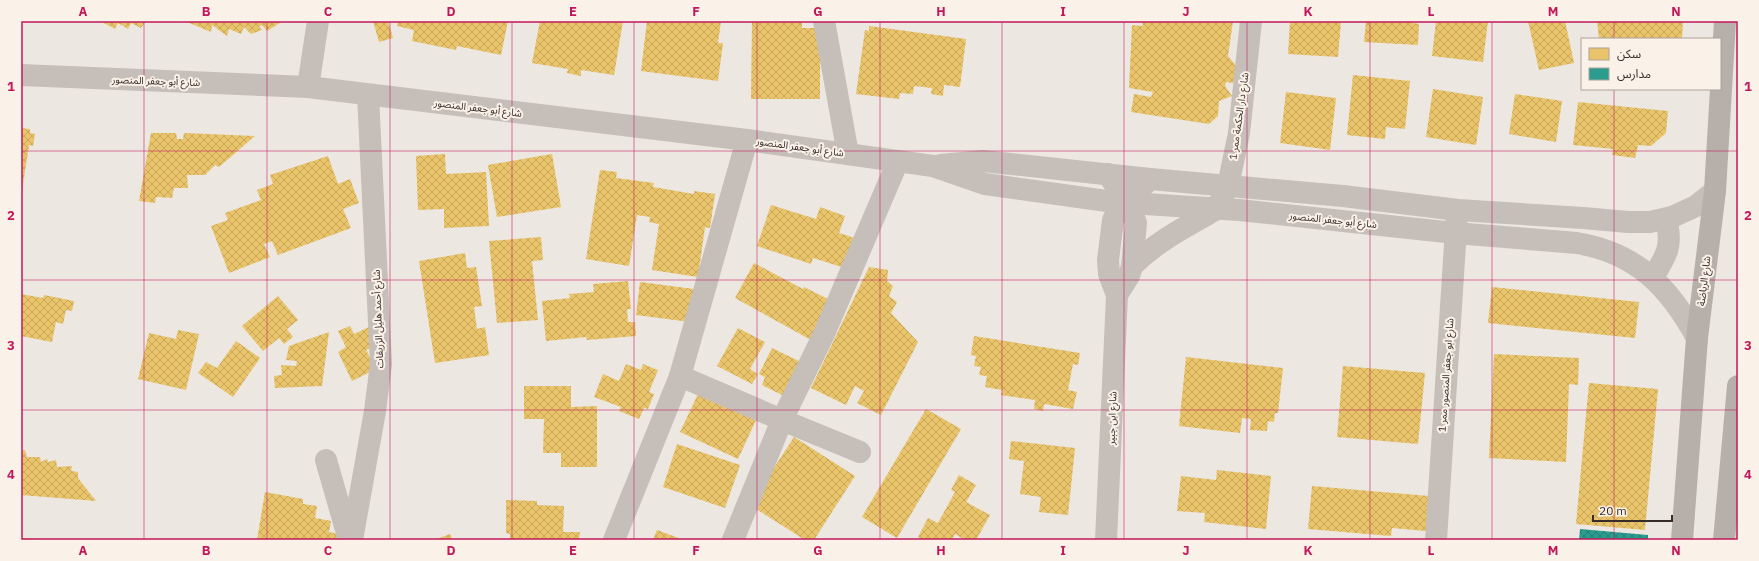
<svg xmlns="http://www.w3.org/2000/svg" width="1759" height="561" viewBox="0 0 1759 561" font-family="'IBM Plex Sans','Noto Sans Arabic',sans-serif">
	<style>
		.homes { fill: url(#homes-cross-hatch) }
		.schools { fill: url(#schools-cross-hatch) }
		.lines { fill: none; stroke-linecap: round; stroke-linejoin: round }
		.minor { stroke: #c6bfb9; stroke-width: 22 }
		.tertiary { stroke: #c6bfb9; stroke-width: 22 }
		.secondary { stroke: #b7afaa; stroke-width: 22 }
		.grid { fill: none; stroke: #c2185b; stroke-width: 1; stroke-opacity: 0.55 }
		.labels { text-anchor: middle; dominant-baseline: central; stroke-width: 4; stroke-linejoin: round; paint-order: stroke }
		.street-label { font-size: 10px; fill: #372c28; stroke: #faf1e8 }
		.neatline { fill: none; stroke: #c2185b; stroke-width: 1.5 }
		.grid-label { font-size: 13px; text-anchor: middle; font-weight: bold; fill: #c2185b }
	</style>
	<defs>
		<pattern id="homes-cross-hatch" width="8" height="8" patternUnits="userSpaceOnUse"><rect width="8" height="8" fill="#e9c46a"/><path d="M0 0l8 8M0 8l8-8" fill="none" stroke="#c8a95c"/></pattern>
		<pattern id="schools-cross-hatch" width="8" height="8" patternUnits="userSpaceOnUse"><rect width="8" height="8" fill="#2a9d8f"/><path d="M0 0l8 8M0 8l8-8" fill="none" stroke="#258075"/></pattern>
	</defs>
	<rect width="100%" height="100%" fill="#ede7e1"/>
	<g class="homes">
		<polygon points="100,21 146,21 141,28 131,23 128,29 118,23 115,29"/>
		<polygon points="188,21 283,21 267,31 262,25 259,27 262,30 251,34 244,27 241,34 229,29 227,36 212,25 211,32 187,22"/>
		<polygon points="373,21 388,21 393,38 379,42"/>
		<polygon points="398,21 508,21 501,55 457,46 456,50 412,41 414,30 397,26"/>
		<polygon points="540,21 623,21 614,75 581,70 581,76 567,73 568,69 532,63"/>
		<polygon points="647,21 721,21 718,43 723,43 718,81 641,71"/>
		<polygon points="752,21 802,22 802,28 820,28 820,99 751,99"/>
		<polygon points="1142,21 1233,21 1228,56 1237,67 1233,83 1226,82 1225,86 1232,96 1219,101 1218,116 1209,124 1131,112 1134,94 1151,97 1153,92 1129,88 1132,25 1143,26"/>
		<polygon points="1290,21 1341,21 1338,57 1288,54"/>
		<polygon points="1366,21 1413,21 1413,23 1419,24 1418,45 1364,42"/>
		<polygon points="1436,21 1488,21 1483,62 1432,56"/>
		<polygon points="1528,21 1565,21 1574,63 1539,70"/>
		<polygon points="1597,21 1683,21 1682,39 1599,39"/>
		<polygon points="869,26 966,39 960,87 944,85 943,96 931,94 932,88 914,86 913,94 900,93 899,99 856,94 865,30 869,31"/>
		<polygon points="1353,75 1410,81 1405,129 1386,127 1385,139 1347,135"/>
		<polygon points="1433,89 1483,97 1476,145 1426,137"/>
		<polygon points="1286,92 1336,98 1330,150 1280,143"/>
		<polygon points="1515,94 1562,101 1556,142 1509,134"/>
		<polygon points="1578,102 1668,111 1666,133 1651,146 1638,145 1635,158 1612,155 1613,149 1573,145"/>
		<polygon points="21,128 30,129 30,133 35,134 33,146 29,145 22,191"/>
		<polygon points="151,133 176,133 177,139 183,139 184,133 255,136 219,167 215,165 205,175 187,175 188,188 174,188 172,198 156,197 155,203 139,201"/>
		<polygon points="445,154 446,174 486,172 489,226 444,228 444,209 418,210 416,156"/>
		<polygon points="552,154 561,207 497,217 488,165"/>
		<polygon points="328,156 338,184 350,179 359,203 343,209 351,228 278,255 272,241 264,244 270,257 229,273 211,226 228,220 225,213 261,200 257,190 273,184 270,175"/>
		<polygon points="600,170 617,172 616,178 654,183 653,187 694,194 694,191 715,194 710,228 705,227 698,277 652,270 659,224 649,222 650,217 637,215 629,266 586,259"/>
		<polygon points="771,205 816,219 820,207 845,216 839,233 855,238 845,268 813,258 811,264 757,246"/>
		<polygon points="541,237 543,260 532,261 538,320 497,323 489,241"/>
		<polygon points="465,253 467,268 476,267 482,306 474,307 477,329 485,327 489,355 435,363 419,261"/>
		<polygon points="754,263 803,289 804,287 834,302 813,341 735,298"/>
		<polygon points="869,267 888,270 887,281 893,286 889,296 897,302 891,313 918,342 881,415 857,403 864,391 855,386 846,405 811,388"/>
		<polygon points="628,281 631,309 627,309 628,322 635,322 636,336 587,340 586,337 546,341 542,301 570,298 569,294 594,292 593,284"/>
		<polygon points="640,282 694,289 690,322 636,315"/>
		<polygon points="1492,287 1639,302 1635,338 1488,323"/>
		<polygon points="21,294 43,298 44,295 74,301 72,311 66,310 63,324 56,322 52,342 21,336"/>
		<polygon points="278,296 298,320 287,329 293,337 284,344 279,338 263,351 242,326"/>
		<polygon points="350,326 354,334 369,327 378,345 366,350 376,369 352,381 338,352 346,347 338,331"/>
		<polygon points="738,328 765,342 750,369 758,374 752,384 717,366"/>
		<polygon points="178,330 199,334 186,390 138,379 149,333 176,339"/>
		<polygon points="329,332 322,386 275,388 274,376 282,375 281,365 296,366 297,361 286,360 289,346"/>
		<polygon points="974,336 1080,353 1078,365 1073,364 1068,390 1077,392 1073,409 1044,404 1043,411 1034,409 1035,400 1001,395 1002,390 985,387 987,376 979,375 981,367 974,366 976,356 971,355"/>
		<polygon points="236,341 260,358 233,397 198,373 206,362 217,368"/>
		<polygon points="772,348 801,362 784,396 762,385 765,377 759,374"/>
		<polygon points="1494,354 1579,358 1578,385 1569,384 1566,462 1489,458"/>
		<polygon points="1186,357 1283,368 1278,413 1275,413 1274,422 1268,421 1267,431 1250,430 1251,419 1242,418 1240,433 1179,426"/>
		<polygon points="626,364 641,370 643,364 658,370 649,392 654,394 648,409 644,408 639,419 619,411 621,407 594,397 603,374 619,381"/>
		<polygon points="1343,366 1425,373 1418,444 1337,437"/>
		<polygon points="1589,383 1658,389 1645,530 1576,524"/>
		<polygon points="524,386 571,386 571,407 597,406 597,467 561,467 561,453 543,453 544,419 524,419"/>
		<polygon points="698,394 756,420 738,459 680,432"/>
		<polygon points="926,409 961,429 897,538 862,517"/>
		<polygon points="794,437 855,476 814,540 805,540 750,505"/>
		<polygon points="1011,441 1075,448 1068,515 1039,512 1041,497 1020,494 1024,461 1009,459"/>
		<polygon points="677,444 740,465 725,508 663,487"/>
		<polygon points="21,450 25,450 27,457 40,457 41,462 47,459 48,462 56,460 57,467 72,466 71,471 78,472 78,478 96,501 21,495"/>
		<polygon points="1217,470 1271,476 1266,529 1204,522 1205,513 1177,511 1181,476 1216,480"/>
		<polygon points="959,475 976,485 966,502 990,515 976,540 965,540 955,534 952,540 923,540 918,537 928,518 938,523 955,492 951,490"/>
		<polygon points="1312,486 1429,496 1426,531 1392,528 1391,536 1308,529"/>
		<polygon points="265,492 303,499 303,504 317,506 315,518 331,521 329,532 343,535 342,540 257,540"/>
		<polygon points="506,500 537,501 537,505 564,506 563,532 580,532 579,540 510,540 510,534 506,533"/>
		<polygon points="657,530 684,540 653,540"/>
		<polygon points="450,534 453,540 434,540"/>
		<polygon points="21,538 46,539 46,540 21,540"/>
	</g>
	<polygon class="schools" points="1580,529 1648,535 1648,540 1579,540"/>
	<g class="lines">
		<g class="minor">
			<polyline points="824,21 848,154"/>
			<polyline points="308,87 318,21"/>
			<polyline points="1108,174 1132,212 1136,223 1132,266 1129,276 1117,295"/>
			<polyline points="1220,202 1228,186 1239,133 1251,21"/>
			<polyline points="680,376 782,420 860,452"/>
			<polyline points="326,460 349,540"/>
			<polyline points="352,540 375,411 381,364 368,95"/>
			<polyline points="614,540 680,376 747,140"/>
			<polyline points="733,540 782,420 824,334 898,161"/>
			<polyline points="1106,540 1117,295 1109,274 1108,260 1113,220 1119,210 1150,179"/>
			<polyline points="1436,540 1457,213"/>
		</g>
		<g class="tertiary">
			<path d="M21 75 308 87 747 140 933 166 985 184 1114 202 1239 210 1455 233 1577 243C1637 253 1669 287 1697 338"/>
			<polyline points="941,165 983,161 1150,179 1343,196 1458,210 1583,218 1628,222 1650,222 1672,217 1696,206 1715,191"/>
			<path d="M1132 266C1157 241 1187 226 1217 209"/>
			<path d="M1653 277C1667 255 1673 245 1666 219"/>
		</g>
		<g class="secondary">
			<polyline points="1682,540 1697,338 1715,191 1725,21"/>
			<polyline points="1724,540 1738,386"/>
		</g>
	</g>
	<path class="grid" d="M144 21V540M267 21V540M390 21V540M512 21V540M634 21V540M757 21V540M880 21V540M1002 21V540M1124 21V540M1247 21V540M1370 21V540M1492 21V540M1614 21V39M1614 89V540M21 151H1738M21 280H1738M21 410H1738"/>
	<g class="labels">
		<g class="street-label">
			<text transform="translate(156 81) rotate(2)">شارع أبو جعفر المنصور</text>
			<text transform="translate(478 108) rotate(7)">شارع أبو جعفر المنصور</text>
			<text transform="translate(1239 116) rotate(-82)">شارع دار الحكمة ممر 1</text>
			<text transform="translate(800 147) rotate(8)">شارع أبو جعفر المنصور</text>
			<text transform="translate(1333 220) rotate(6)">شارع أبو جعفر المنصور</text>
			<text transform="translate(1704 281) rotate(-83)">شارع الرياضة</text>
			<text transform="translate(378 319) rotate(-92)">شارع أحمد هليل الزريقات</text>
			<text transform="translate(1446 375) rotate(-86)">شارع ابو جعفر المنصور ممر 1</text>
			<text transform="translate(1112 418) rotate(-88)">شارع ابن جبير</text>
		</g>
	</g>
	<rect width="1759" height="561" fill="none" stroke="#faf1e8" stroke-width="44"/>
	<rect x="1581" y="38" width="140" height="52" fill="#faf1e8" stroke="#aca29b"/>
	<rect x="1589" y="48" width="20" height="12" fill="#e9c46a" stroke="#aca29b"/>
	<text x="1617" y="58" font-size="12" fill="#372c28">سكن</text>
	<rect x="1589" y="68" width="20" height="12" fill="#2a9d8f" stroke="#aca29b"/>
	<text x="1617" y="78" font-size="12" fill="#372c28">مدارس</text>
	<path d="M1593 515v6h79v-6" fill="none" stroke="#372c28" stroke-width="2"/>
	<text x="1599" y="515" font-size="12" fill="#372c28" stroke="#faf1e8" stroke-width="3" paint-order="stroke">20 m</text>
	<rect x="22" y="22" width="1715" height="517" class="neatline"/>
	<g class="grid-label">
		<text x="83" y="16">A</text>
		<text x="206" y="16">B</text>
		<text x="328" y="16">C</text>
		<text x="451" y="16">D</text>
		<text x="573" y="16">E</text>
		<text x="696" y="16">F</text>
		<text x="818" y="16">G</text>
		<text x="941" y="16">H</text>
		<text x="1063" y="16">I</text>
		<text x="1186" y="16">J</text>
		<text x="1308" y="16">K</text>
		<text x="1431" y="16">L</text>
		<text x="1553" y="16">M</text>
		<text x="1676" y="16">N</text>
		<text x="11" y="91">1</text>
		<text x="1748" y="91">1</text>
		<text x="11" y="220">2</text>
		<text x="1748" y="220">2</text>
		<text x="11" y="350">3</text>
		<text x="1748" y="350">3</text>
		<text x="11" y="479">4</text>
		<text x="1748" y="479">4</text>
		<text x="83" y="555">A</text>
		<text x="206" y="555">B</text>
		<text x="328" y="555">C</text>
		<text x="451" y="555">D</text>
		<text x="573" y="555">E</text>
		<text x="696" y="555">F</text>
		<text x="818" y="555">G</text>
		<text x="941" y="555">H</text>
		<text x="1063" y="555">I</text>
		<text x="1186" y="555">J</text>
		<text x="1308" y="555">K</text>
		<text x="1431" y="555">L</text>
		<text x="1553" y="555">M</text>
		<text x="1676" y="555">N</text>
	</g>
</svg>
